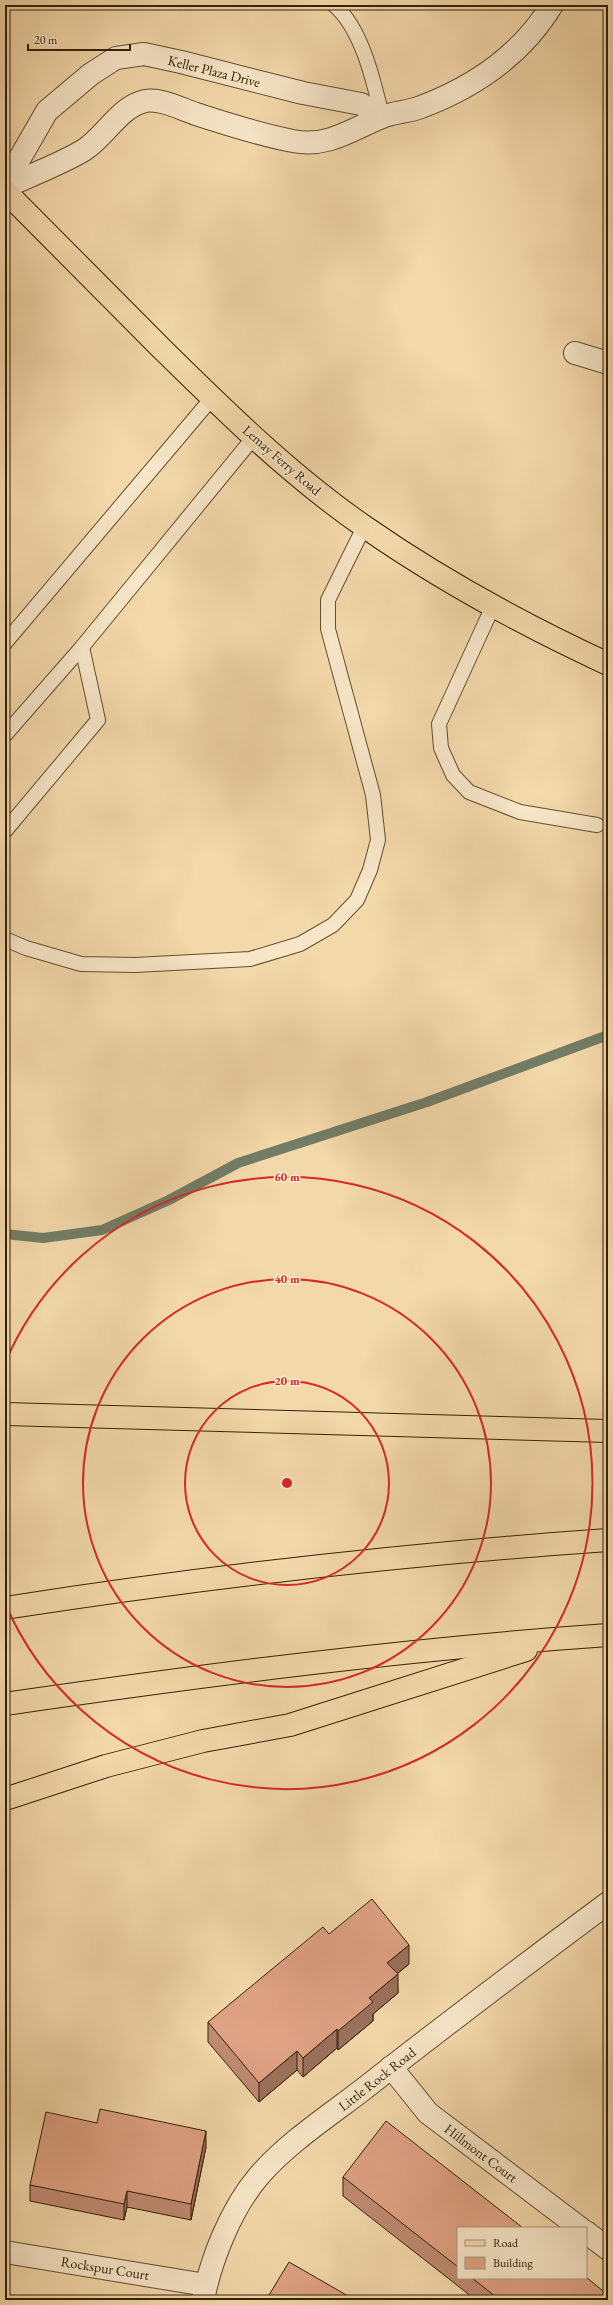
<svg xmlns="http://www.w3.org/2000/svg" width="613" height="2305" viewBox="0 0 613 2305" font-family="'EB Garamond',serif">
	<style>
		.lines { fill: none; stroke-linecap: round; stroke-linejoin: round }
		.stream { stroke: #727d65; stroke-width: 10 }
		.service-casing { stroke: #624f2f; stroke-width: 16 }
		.minor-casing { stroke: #624f2f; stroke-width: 24 }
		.primary-casing { stroke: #322106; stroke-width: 24 }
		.motorway-casing { stroke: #322106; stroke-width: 24 }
		.service { stroke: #f7e6c8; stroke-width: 14 }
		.minor { stroke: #f7e6c8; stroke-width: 22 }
		.primary { stroke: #f3d8aa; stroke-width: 22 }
		.motorway { stroke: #f3d8aa; stroke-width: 22 }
		.wall { fill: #c08b72; stroke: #322106 }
		.shaded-wall { fill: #9c715c; stroke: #322106 }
		.building { fill: #dfa284; stroke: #322106 }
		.ring { fill: none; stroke: #d62828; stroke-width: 2 }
		.labels { text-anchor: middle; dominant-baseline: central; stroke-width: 3.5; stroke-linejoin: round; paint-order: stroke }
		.street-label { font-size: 14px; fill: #322106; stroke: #f7e6c8 }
		.centre { fill: #d62828; stroke: #f7e6c8; stroke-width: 2 }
		.ring-label { font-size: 12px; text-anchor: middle; font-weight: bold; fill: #d62828; stroke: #f7e6c8; stroke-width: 3.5; stroke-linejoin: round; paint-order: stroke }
	</style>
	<rect width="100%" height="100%" fill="#f3d8aa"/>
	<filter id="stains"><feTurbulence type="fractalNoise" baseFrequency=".005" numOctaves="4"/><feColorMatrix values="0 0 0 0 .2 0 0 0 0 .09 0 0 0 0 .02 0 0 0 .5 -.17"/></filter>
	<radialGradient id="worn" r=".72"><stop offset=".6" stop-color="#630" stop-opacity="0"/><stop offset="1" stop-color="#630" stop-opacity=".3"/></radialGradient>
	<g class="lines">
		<polyline class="stream" points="5,1234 43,1238 102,1230 169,1200 238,1163 427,1102 608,1035"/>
		<defs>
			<g id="service">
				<path d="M334 5C362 28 374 83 382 116"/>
				<polyline points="493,606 439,724 441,748 453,775 469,792 520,812 597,825"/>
				<polyline points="5,643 212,398"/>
				<polyline points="5,735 82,647 254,437"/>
				<polyline points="5,831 98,720 82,647"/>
				<polyline points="5,939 26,948 81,964 135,965 250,959 300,944 333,925 357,900 370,870 378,840 373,795 328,629 328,600 364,527"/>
			</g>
			<g id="minor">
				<polyline points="5,184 47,111 91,74 116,58 144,54 181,62 303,93 361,104 382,116"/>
				<path d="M5 187C29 176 63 163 84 150 106 136 119 107 145 101 161 98 181 109 196 114 227 124 260 135 293 141 328 148 352 129 382 117 394 112 409 112 421 107 474 87 522 54 552 5"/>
				<polyline points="575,353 608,363"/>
				<polyline points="391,2067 428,2113 580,2228"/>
				<polyline points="586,2232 608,2249"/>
				<polyline points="5,2252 206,2285"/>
				<path d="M203 2300C211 2259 231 2209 258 2177 288 2142 329 2116 365 2088 445 2025 526 1964 608 1903"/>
			</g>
			<path id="primary" d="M5 191C57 243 109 296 161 348 225 411 291 476 365 527 441 580 524 625 608 664"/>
			<g id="motorway">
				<polyline points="5,1414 608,1431"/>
				<path d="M5 1608C205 1577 406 1554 608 1540"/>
				<path d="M5 1704C205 1675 406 1649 608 1635"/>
				<polyline points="5,1799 106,1766 203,1741 290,1725 526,1650"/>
			</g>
		</defs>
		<use href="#service" class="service-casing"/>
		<use href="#minor" class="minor-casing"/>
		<use href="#primary" class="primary-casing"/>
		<use href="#motorway" class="motorway-casing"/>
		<use href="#service" class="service"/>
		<use href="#minor" class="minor"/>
		<use href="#primary" class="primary"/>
		<use href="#motorway" class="motorway"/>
	</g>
	<g class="wall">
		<polygon points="409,1964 397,1974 398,1993 373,2014 373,2021 338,2050 337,2048 303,2077 297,2070 259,2102 208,2042 208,2022"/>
		<polygon points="206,2147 191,2220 127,2207 124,2220 30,2201 30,2185"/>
		<polygon points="343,2177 458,2228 458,2278 586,2278 608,2300 476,2300 343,2196"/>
	</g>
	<g class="shaded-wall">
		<polygon points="409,1945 409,1964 387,1982 387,1963"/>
		<polygon points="398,1974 398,1993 373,2014 373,2021 338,2050 338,2031 369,1998"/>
		<polygon points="337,2029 337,2048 303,2077 303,2058"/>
		<polygon points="297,2051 297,2070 259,2102 259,2083"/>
		<polygon points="206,2131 206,2147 191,2220 191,2204"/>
		<polygon points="127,2191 127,2207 124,2220 124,2204"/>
	</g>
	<g class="building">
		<polygon points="372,1899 409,1945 387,1963 398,1974 369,1998 373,2002 338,2031 337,2029 303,2058 297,2051 259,2083 208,2022 323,1927 329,1934"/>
		<polygon points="100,2109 206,2131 191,2204 127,2191 124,2204 30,2185 46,2112 97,2123"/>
		<polygon points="386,2121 523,2228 458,2228 458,2267 343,2177"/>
		<polygon points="289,2262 355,2300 266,2300"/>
		<polygon points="586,2277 608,2295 608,2300 500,2300 472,2278 586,2278"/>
		<polygon points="5,2295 52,2300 5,2300"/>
	</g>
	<g class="ring">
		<circle cx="287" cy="1483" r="102"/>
		<circle cx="287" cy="1483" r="204"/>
		<path d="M5 1363A306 306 0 1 1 5 1603"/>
	</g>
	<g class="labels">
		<g class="street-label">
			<text transform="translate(214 71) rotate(14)">Keller Plaza Drive</text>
			<text transform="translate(282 460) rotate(41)">Lemay Ferry Road</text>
			<text transform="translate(377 2079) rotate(-38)">Little Rock Road</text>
			<text transform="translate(481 2153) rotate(37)">Hillmont Court</text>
			<text transform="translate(105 2268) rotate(9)">Rockspur Court</text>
		</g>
	</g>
	<circle cx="287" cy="1483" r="6" class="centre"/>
	<g class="ring-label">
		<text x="287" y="1181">60 m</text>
		<text x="287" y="1283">40 m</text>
		<text x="287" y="1385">20 m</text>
	</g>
	<rect width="613" height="2305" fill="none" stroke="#f3d8aa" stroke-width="20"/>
	<rect x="6" y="6" width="601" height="2293" fill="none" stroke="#322106" stroke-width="2"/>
	<rect x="10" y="10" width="593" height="2285" fill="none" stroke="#322106"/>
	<rect x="457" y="2227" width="130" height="52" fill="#f7e6c8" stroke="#a8977a"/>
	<rect x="465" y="2240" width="20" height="6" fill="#f3d8aa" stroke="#a8977a"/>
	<text x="493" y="2247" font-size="12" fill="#322106">Road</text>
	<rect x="465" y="2257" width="20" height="12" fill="#dfa284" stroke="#a8977a"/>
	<text x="493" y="2267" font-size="12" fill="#322106">Building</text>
	<path d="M28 44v6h102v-6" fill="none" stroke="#322106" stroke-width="2"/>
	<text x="34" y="44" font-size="12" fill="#322106" stroke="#f7e6c8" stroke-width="3" paint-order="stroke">20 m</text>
	<rect width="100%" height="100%" filter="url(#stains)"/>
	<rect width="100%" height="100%" fill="url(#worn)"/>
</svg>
